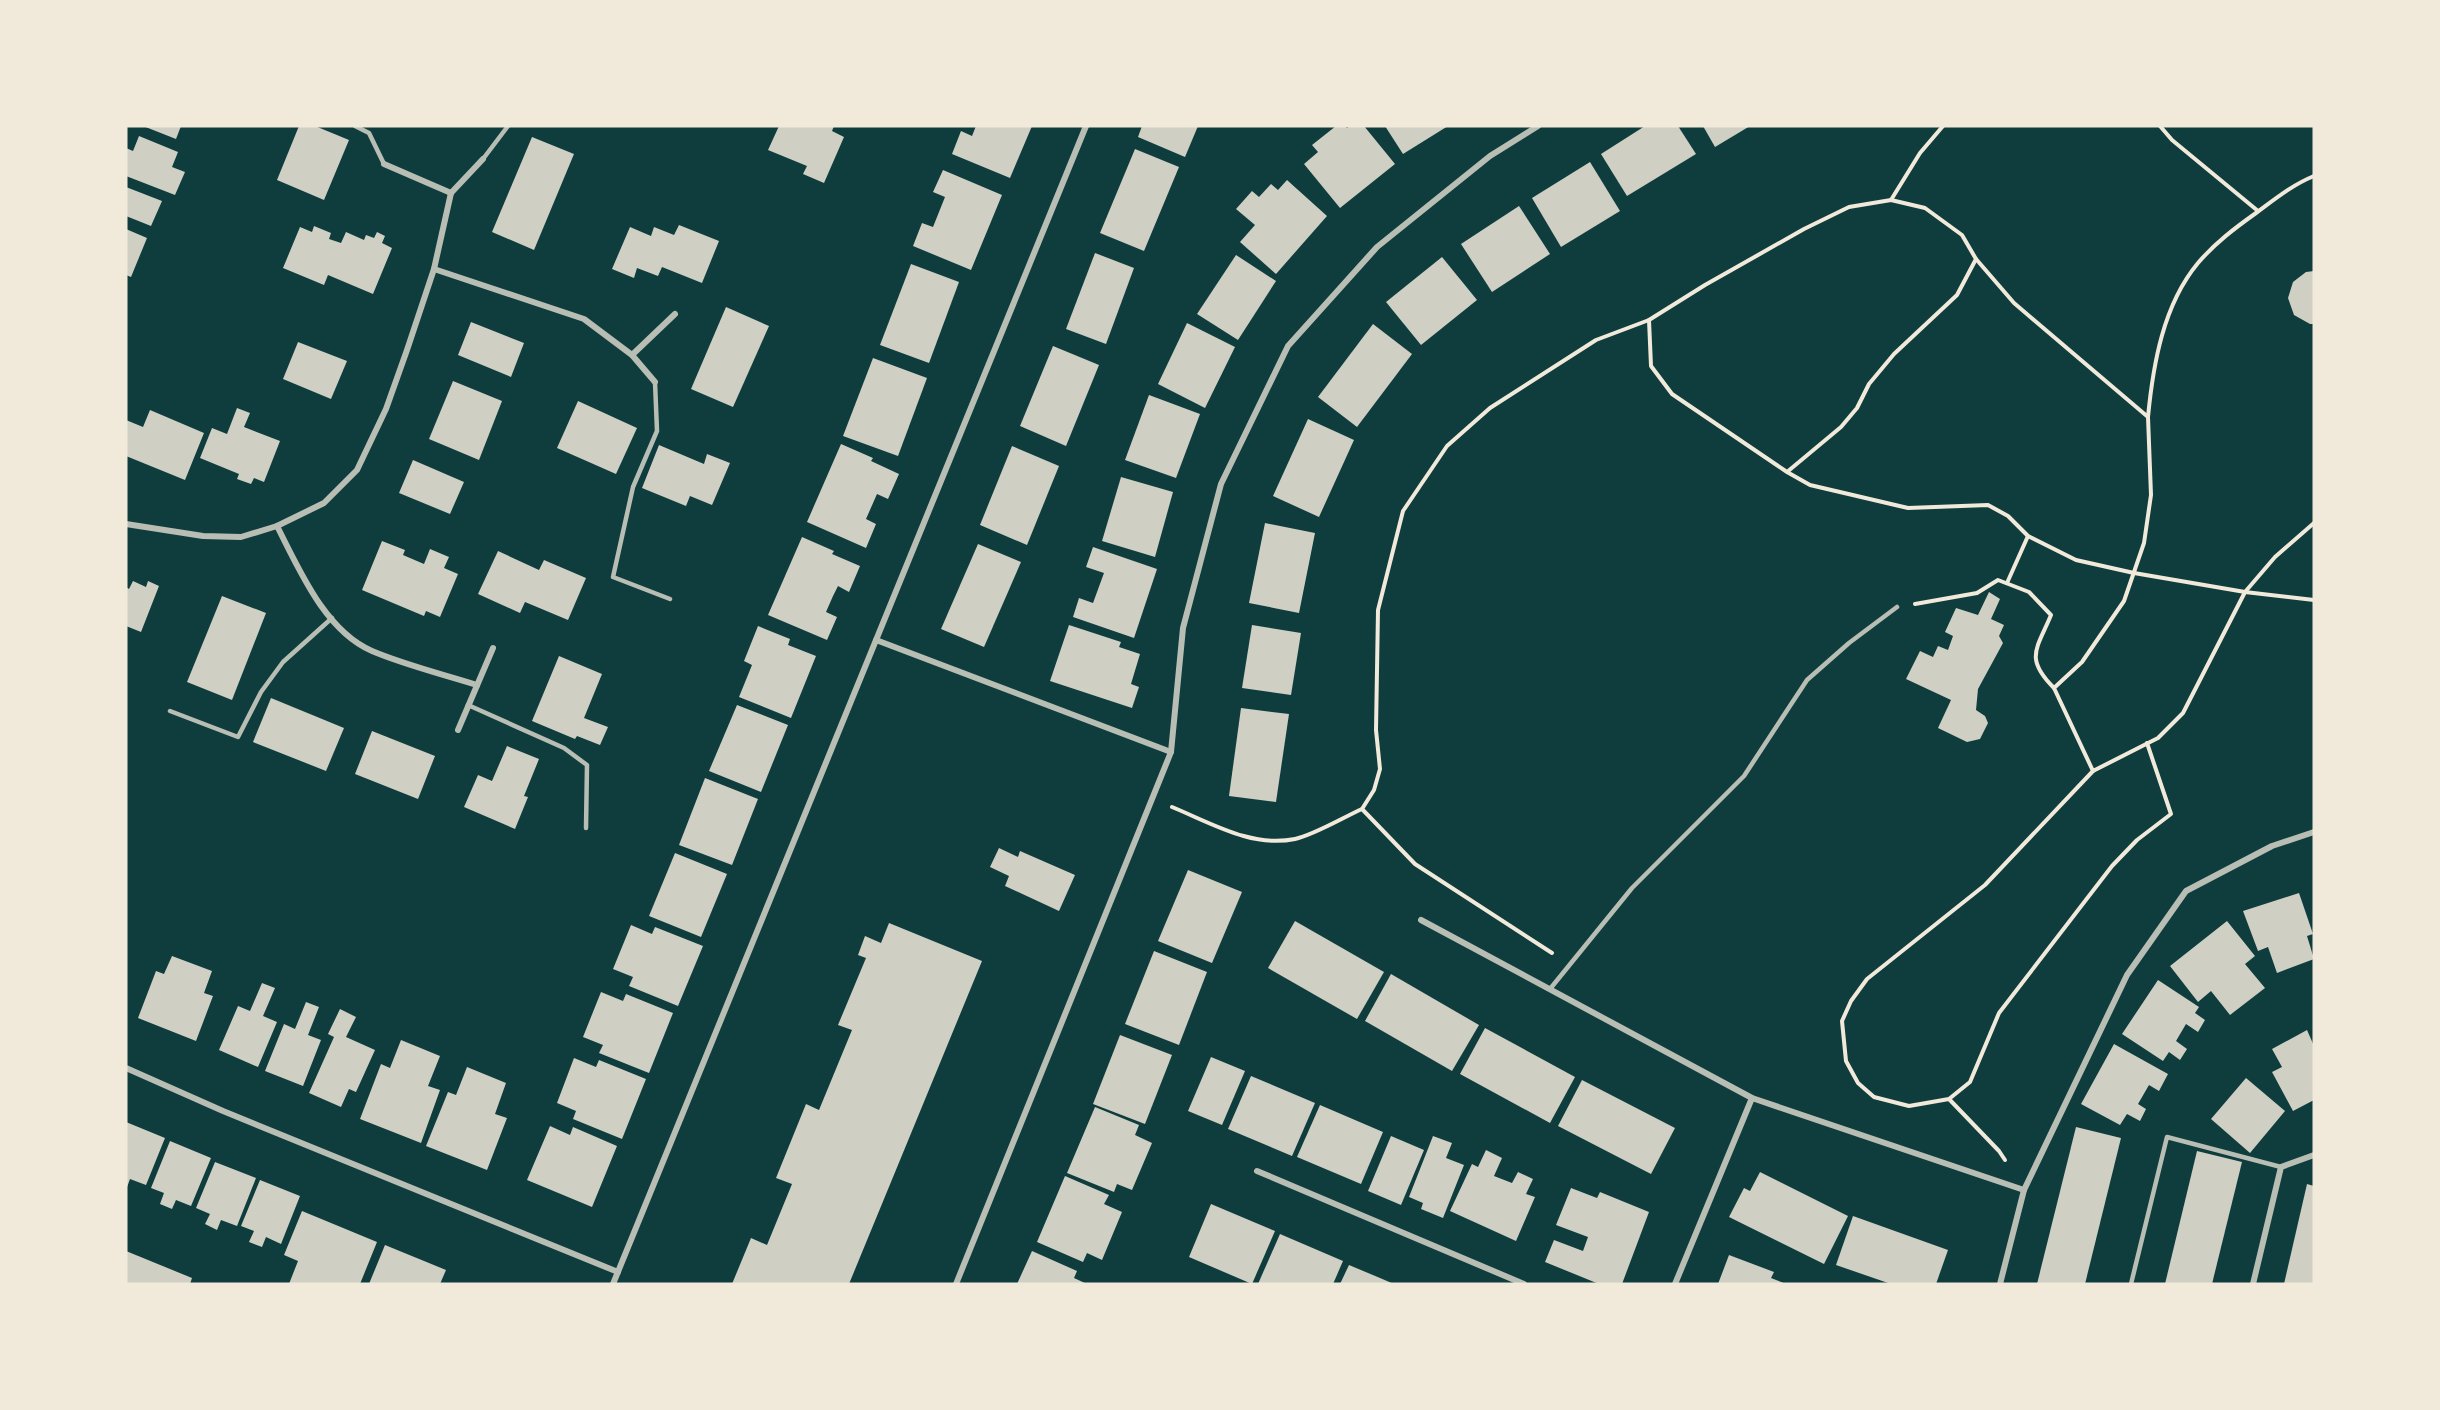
<svg xmlns="http://www.w3.org/2000/svg" width="2440" height="1410" viewBox="0 0 2440 1410" font-family="Manrope,sans-serif">
	<style>
		.building { fill: #cfcfc3 }
		.lines { fill: none; stroke-linecap: round; stroke-linejoin: round }
		.path { stroke: #f1e9da; stroke-width: 4 }
		.service { stroke: #b8beb3; stroke-width: 4.5 }
		.minor { stroke: #b8beb3; stroke-width: 6 }
	</style>
	<rect width="100%" height="100%" fill="#0f3d3e"/>
	<g class="building">
		<polygon points="143,126 181,126 176,139"/>
		<polygon points="299,126 315,126 349,140 324,200 277,180"/>
		<polygon points="779,126 834,126 832,131 844,137 824,183 803,174 807,166 768,150"/>
		<polygon points="976,126 1032,126 1010,178 952,154 961,131 972,136"/>
		<polygon points="1142,126 1198,126 1185,157 1138,137"/>
		<polygon points="1336,126 1345,126 1347,128 1350,126 1364,126 1395,164 1340,208 1304,164 1318,152 1312,145"/>
		<polygon points="1385,126 1448,126 1403,154"/>
		<polygon points="1645,126 1678,126 1696,154 1627,196 1601,154"/>
		<polygon points="1703,126 1750,126 1715,147"/>
		<polygon points="139,136 178,152 172,167 185,172 175,195 126,176 126,148 133,151"/>
		<polygon points="532,137 574,154 534,250 492,232"/>
		<polygon points="1135,149 1179,167 1144,251 1100,233"/>
		<polygon points="1590,162 1620,211 1561,247 1532,198"/>
		<polygon points="943,170 1002,195 971,270 913,246 922,223 933,227 945,197 933,192"/>
		<polygon points="1287,180 1327,216 1276,274 1240,242 1255,225 1236,209 1252,191 1259,197 1271,184 1278,190"/>
		<polygon points="126,187 162,201 151,226 126,216"/>
		<polygon points="1519,206 1550,254 1492,292 1461,244"/>
		<polygon points="679,225 719,241 702,283 662,267 658,276 637,268 634,278 612,269 630,227 651,236 654,227 674,235"/>
		<polygon points="314,226 331,233 329,239 341,243 346,232 364,240 366,235 374,238 377,232 385,236 382,243 392,248 373,294 328,275 324,285 283,268 300,227 312,232"/>
		<polygon points="126,229 147,238 131,277 126,275"/>
		<polygon points="1095,253 1134,268 1106,344 1066,329"/>
		<polygon points="1236,255 1276,281 1238,340 1197,314"/>
		<polygon points="1442,257 1477,300 1421,345 1386,302"/>
		<polygon points="911,264 959,282 929,363 880,345"/>
		<polygon points="2314,271 2314,324 2310,324 2294,315 2288,298 2293,282 2306,272"/>
		<polygon points="726,307 769,326 733,407 691,389"/>
		<polygon points="471,322 524,343 511,377 458,355"/>
		<polygon points="1187,323 1235,347 1205,408 1158,384"/>
		<polygon points="1373,324 1412,354 1357,427 1318,397"/>
		<polygon points="298,342 347,361 331,399 283,379"/>
		<polygon points="1053,346 1099,365 1066,446 1020,426"/>
		<polygon points="873,358 927,378 898,456 843,436"/>
		<polygon points="453,381 502,401 479,460 429,439"/>
		<polygon points="1149,395 1200,414 1176,478 1125,460"/>
		<polygon points="578,401 637,428 616,474 557,448"/>
		<polygon points="237,408 250,413 244,427 280,441 264,482 254,478 251,484 237,479 239,474 200,458 212,428 227,434"/>
		<polygon points="150,410 204,433 185,480 126,456 126,420 143,427"/>
		<polygon points="1308,419 1354,440 1319,517 1273,496"/>
		<polygon points="841,444 873,458 871,461 899,474 888,499 877,494 866,519 876,524 866,548 807,522"/>
		<polygon points="659,445 704,464 707,454 730,463 712,505 690,496 686,506 642,488"/>
		<polygon points="1012,446 1059,466 1027,545 980,525"/>
		<polygon points="413,460 464,482 450,514 399,493"/>
		<polygon points="1121,477 1173,492 1155,557 1102,541"/>
		<polygon points="1265,523 1315,533 1299,613 1249,603"/>
		<polygon points="802,537 834,551 832,554 860,566 849,592 838,586 833,596 826,612 837,617 827,640 768,615"/>
		<polygon points="382,541 405,550 403,555 424,564 430,549 449,557 444,568 458,574 440,617 426,611 424,616 362,590"/>
		<polygon points="978,544 1021,562 984,647 941,629"/>
		<polygon points="1093,547 1157,569 1134,638 1073,617 1079,598 1093,603 1104,573 1086,567"/>
		<polygon points="498,551 539,570 544,560 586,578 568,620 525,602 520,613 478,594"/>
		<polygon points="133,581 146,587 148,581 159,586 141,632 126,626 126,587 129,589"/>
		<polygon points="1989,592 2000,599 1991,619 2004,625 1999,636 2003,643 1978,689 1976,710 1985,716 1988,723 1980,739 1967,742 1938,728 1951,700 1906,679 1920,651 1933,657 1938,646 1948,650 1953,636 1945,632 1956,608 1978,615"/>
		<polygon points="222,596 266,613 232,700 187,682"/>
		<polygon points="1069,625 1121,642 1119,647 1140,654 1131,684 1139,687 1132,708 1050,681"/>
		<polygon points="1252,625 1301,633 1291,695 1242,688"/>
		<polygon points="758,626 790,639 788,645 816,656 791,718 739,697 752,665 744,661"/>
		<polygon points="559,656 602,674 584,718 608,727 600,745 577,736 575,739 532,721"/>
		<polygon points="271,698 344,728 326,771 253,742"/>
		<polygon points="737,705 788,725 761,792 709,771"/>
		<polygon points="1241,708 1289,714 1276,802 1229,796"/>
		<polygon points="372,731 435,756 418,799 355,774"/>
		<polygon points="507,746 539,759 524,796 528,797 515,829 464,807 478,775 492,781"/>
		<polygon points="705,778 758,799 732,865 679,845"/>
		<polygon points="999,848 1018,857 1020,851 1075,875 1059,911 1005,886 1009,876 990,867"/>
		<polygon points="675,853 727,874 701,937 649,916"/>
		<polygon points="1188,870 1242,892 1212,963 1158,941"/>
		<polygon points="2299,893 2313,934 2307,936 2314,959 2277,973 2268,947 2258,951 2243,911"/>
		<polygon points="1295,921 1384,972 1357,1019 1268,968"/>
		<polygon points="2227,921 2255,956 2245,964 2265,988 2230,1015 2211,991 2198,1002 2170,966"/>
		<polygon points="889,923 982,961 849,1284 732,1284 751,1238 767,1245 792,1184 776,1178 806,1104 819,1110 852,1030 838,1025 866,958 858,955 865,936 881,943"/>
		<polygon points="631,925 652,934 655,927 703,946 678,1006 629,986 633,977 613,969"/>
		<polygon points="1154,951 1207,972 1179,1045 1125,1024"/>
		<polygon points="172,956 212,971 204,993 213,996 196,1041 138,1018 156,971 164,974"/>
		<polygon points="1391,974 1479,1025 1452,1071 1365,1021"/>
		<polygon points="2158,980 2199,1007 2195,1013 2205,1020 2198,1032 2186,1024 2176,1041 2187,1049 2180,1060 2169,1052 2163,1061 2122,1034"/>
		<polygon points="262,983 275,988 263,1016 277,1022 258,1067 219,1050 238,1006 250,1011"/>
		<polygon points="601,992 623,1001 626,994 673,1013 649,1073 599,1053 603,1045 583,1037"/>
		<polygon points="306,1002 319,1007 308,1035 321,1040 303,1086 265,1071 284,1024 295,1029"/>
		<polygon points="340,1009 356,1017 346,1037 375,1050 356,1092 349,1089 341,1107 309,1093 334,1037 328,1034"/>
		<polygon points="1485,1028 1575,1077 1550,1123 1460,1074"/>
		<polygon points="2307,1030 2314,1046 2314,1100 2293,1111 2272,1072 2282,1067 2272,1049"/>
		<polygon points="1120,1035 1172,1055 1145,1124 1093,1104"/>
		<polygon points="401,1040 440,1056 428,1086 440,1090 421,1143 360,1119 381,1064 390,1068"/>
		<polygon points="2114,1044 2168,1074 2159,1091 2149,1085 2138,1104 2146,1109 2140,1121 2127,1114 2120,1125 2081,1104"/>
		<polygon points="1211,1057 1245,1071 1222,1125 1188,1111"/>
		<polygon points="574,1058 596,1067 599,1060 646,1079 622,1139 573,1119 576,1111 557,1103"/>
		<polygon points="467,1067 506,1083 495,1114 507,1118 487,1170 426,1146 448,1092 456,1095"/>
		<polygon points="1251,1076 1315,1103 1292,1156 1228,1129"/>
		<polygon points="2246,1078 2285,1111 2250,1153 2211,1119"/>
		<polygon points="1582,1080 1675,1128 1651,1174 1558,1126"/>
		<polygon points="1320,1105 1383,1132 1361,1184 1297,1157"/>
		<polygon points="1095,1107 1139,1125 1135,1135 1152,1143 1132,1190 1117,1184 1114,1192 1067,1173"/>
		<polygon points="126,1122 165,1138 146,1185 130,1179 126,1190"/>
		<polygon points="550,1126 570,1135 573,1127 617,1146 592,1207 527,1180"/>
		<polygon points="2076,1127 2121,1138 2085,1284 2037,1284"/>
		<polygon points="1391,1136 1424,1150 1401,1205 1368,1191"/>
		<polygon points="1433,1136 1452,1143 1446,1158 1464,1165 1443,1218 1421,1209 1423,1203 1409,1197"/>
		<polygon points="170,1141 211,1158 191,1206 176,1200 172,1209 160,1204 164,1193 151,1188"/>
		<polygon points="1486,1150 1502,1158 1494,1176 1512,1183 1518,1172 1533,1179 1526,1194 1535,1197 1516,1241 1450,1211 1472,1164 1478,1167"/>
		<polygon points="2197,1151 2242,1162 2212,1284 2165,1284"/>
		<polygon points="215,1162 256,1178 237,1226 221,1220 217,1230 205,1224 210,1214 196,1208"/>
		<polygon points="1760,1172 1848,1216 1824,1264 1729,1217 1744,1188 1750,1191"/>
		<polygon points="1065,1176 1109,1195 1104,1204 1122,1212 1102,1260 1087,1253 1083,1262 1037,1242"/>
		<polygon points="260,1180 300,1196 281,1244 266,1237 262,1247 249,1242 254,1231 241,1226"/>
		<polygon points="2307,1184 2314,1186 2314,1284 2284,1284"/>
		<polygon points="1571,1188 1597,1198 1600,1192 1649,1212 1622,1284 1599,1284 1545,1262 1554,1240 1583,1251 1588,1237 1556,1225"/>
		<polygon points="1211,1204 1275,1231 1252,1284 1189,1257"/>
		<polygon points="302,1211 377,1242 360,1284 289,1284 298,1261 284,1255"/>
		<polygon points="1853,1216 1948,1250 1936,1284 1891,1284 1836,1265"/>
		<polygon points="1280,1234 1343,1261 1333,1284 1258,1284"/>
		<polygon points="385,1245 446,1270 440,1284 369,1284"/>
		<polygon points="126,1251 192,1278 190,1284 126,1284"/>
		<polygon points="1032,1251 1077,1271 1074,1278 1087,1284 1017,1284"/>
		<polygon points="1729,1255 1774,1272 1771,1278 1786,1284 1718,1284"/>
		<polygon points="1349,1265 1380,1278 1394,1284 1340,1284"/>
	</g>
	<g class="lines">
		<g class="path">
			<polyline points="2160,126 2172,140 2258,211"/>
			<polyline points="1891,200 1920,153 1943,126"/>
			<polyline points="1976,259 2014,303 2148,417 2151,495 2144,543 2124,601 2082,662 2054,688 2093,771 2158,738 2183,713 2245,592 2275,557 2314,523"/>
			<path d="M2148 417C2153 365 2163 305 2198 263 2215 243 2235 228 2256 213 2275 199 2292 185 2314 176"/>
			<polyline points="1787,472 1841,427 1857,408 1869,384 1894,354 1957,295 1976,259 1962,235 1925,208 1891,200 1849,207 1804,229 1705,285 1649,320 1651,366 1672,394 1787,472 1810,485 1908,508 1988,505 2008,516 2028,536 2076,560 2134,573 2245,592 2314,600"/>
			<polyline points="2007,583 2028,536"/>
			<path d="M1915 604 1977 593 1998 580 2029 592 2051 615C2037 649 2024 658 2054 688"/>
			<polyline points="2093,771 1985,885 1867,979 1851,1001 1842,1021 1846,1061 1858,1083 1874,1097 1909,1106 1949,1099 1970,1082 1999,1013 2112,866 2137,840 2171,814 2147,743"/>
			<path d="M1172 807C1211 823 1252 848 1295 839 1314 835 1344 817 1362 809"/>
			<polyline points="1552,953 1415,864 1362,809 1374,790 1380,769 1376,730 1378,610 1403,511 1447,446 1490,408 1596,340 1649,320"/>
			<polyline points="1949,1099 1999,1151 2005,1160"/>
		</g>
		<g class="service">
			<polyline points="355,126 369,133 384,164"/>
			<polyline points="483,159 508,126"/>
			<polyline points="655,382 657,431 633,487 613,577 670,599"/>
			<polyline points="468,705 564,748 587,765 586,828"/>
			<polyline points="170,711 238,737 261,692 283,662 332,618"/>
			<polyline points="1550,989 1632,888 1744,776 1807,680 1849,643 1897,607"/>
			<polyline points="2131,1284 2167,1137 2281,1167"/>
		</g>
		<g class="minor">
			<polyline points="384,164 451,193"/>
			<polyline points="434,269 584,319 632,355 655,382"/>
			<polyline points="632,355 675,314"/>
			<polyline points="126,524 203,536 241,537 277,526 324,503 357,470 386,409 407,350 434,269 451,193 483,159"/>
			<path d="M277 526C299 569 325 631 372 651 405 665 442 674 477 685"/>
			<polyline points="876,640 1171,752"/>
			<polyline points="458,730 493,648"/>
			<polyline points="1421,920 1752,1098 2024,1190"/>
			<polyline points="126,1068 223,1111 618,1272"/>
			<polyline points="1257,1171 1524,1284"/>
			<polyline points="613,1284 1086,126"/>
			<polyline points="956,1284 1171,752 1183,628 1221,484 1288,346 1377,247 1490,156 1538,126"/>
			<polyline points="1675,1284 1752,1098"/>
			<polyline points="2000,1284 2024,1190 2127,975 2186,891 2272,846 2314,832"/>
			<polyline points="2253,1284 2281,1167 2314,1155"/>
		</g>
	</g>
	<rect width="2440" height="1410" fill="none" stroke="#f1e9da" stroke-width="255"/>
</svg>
